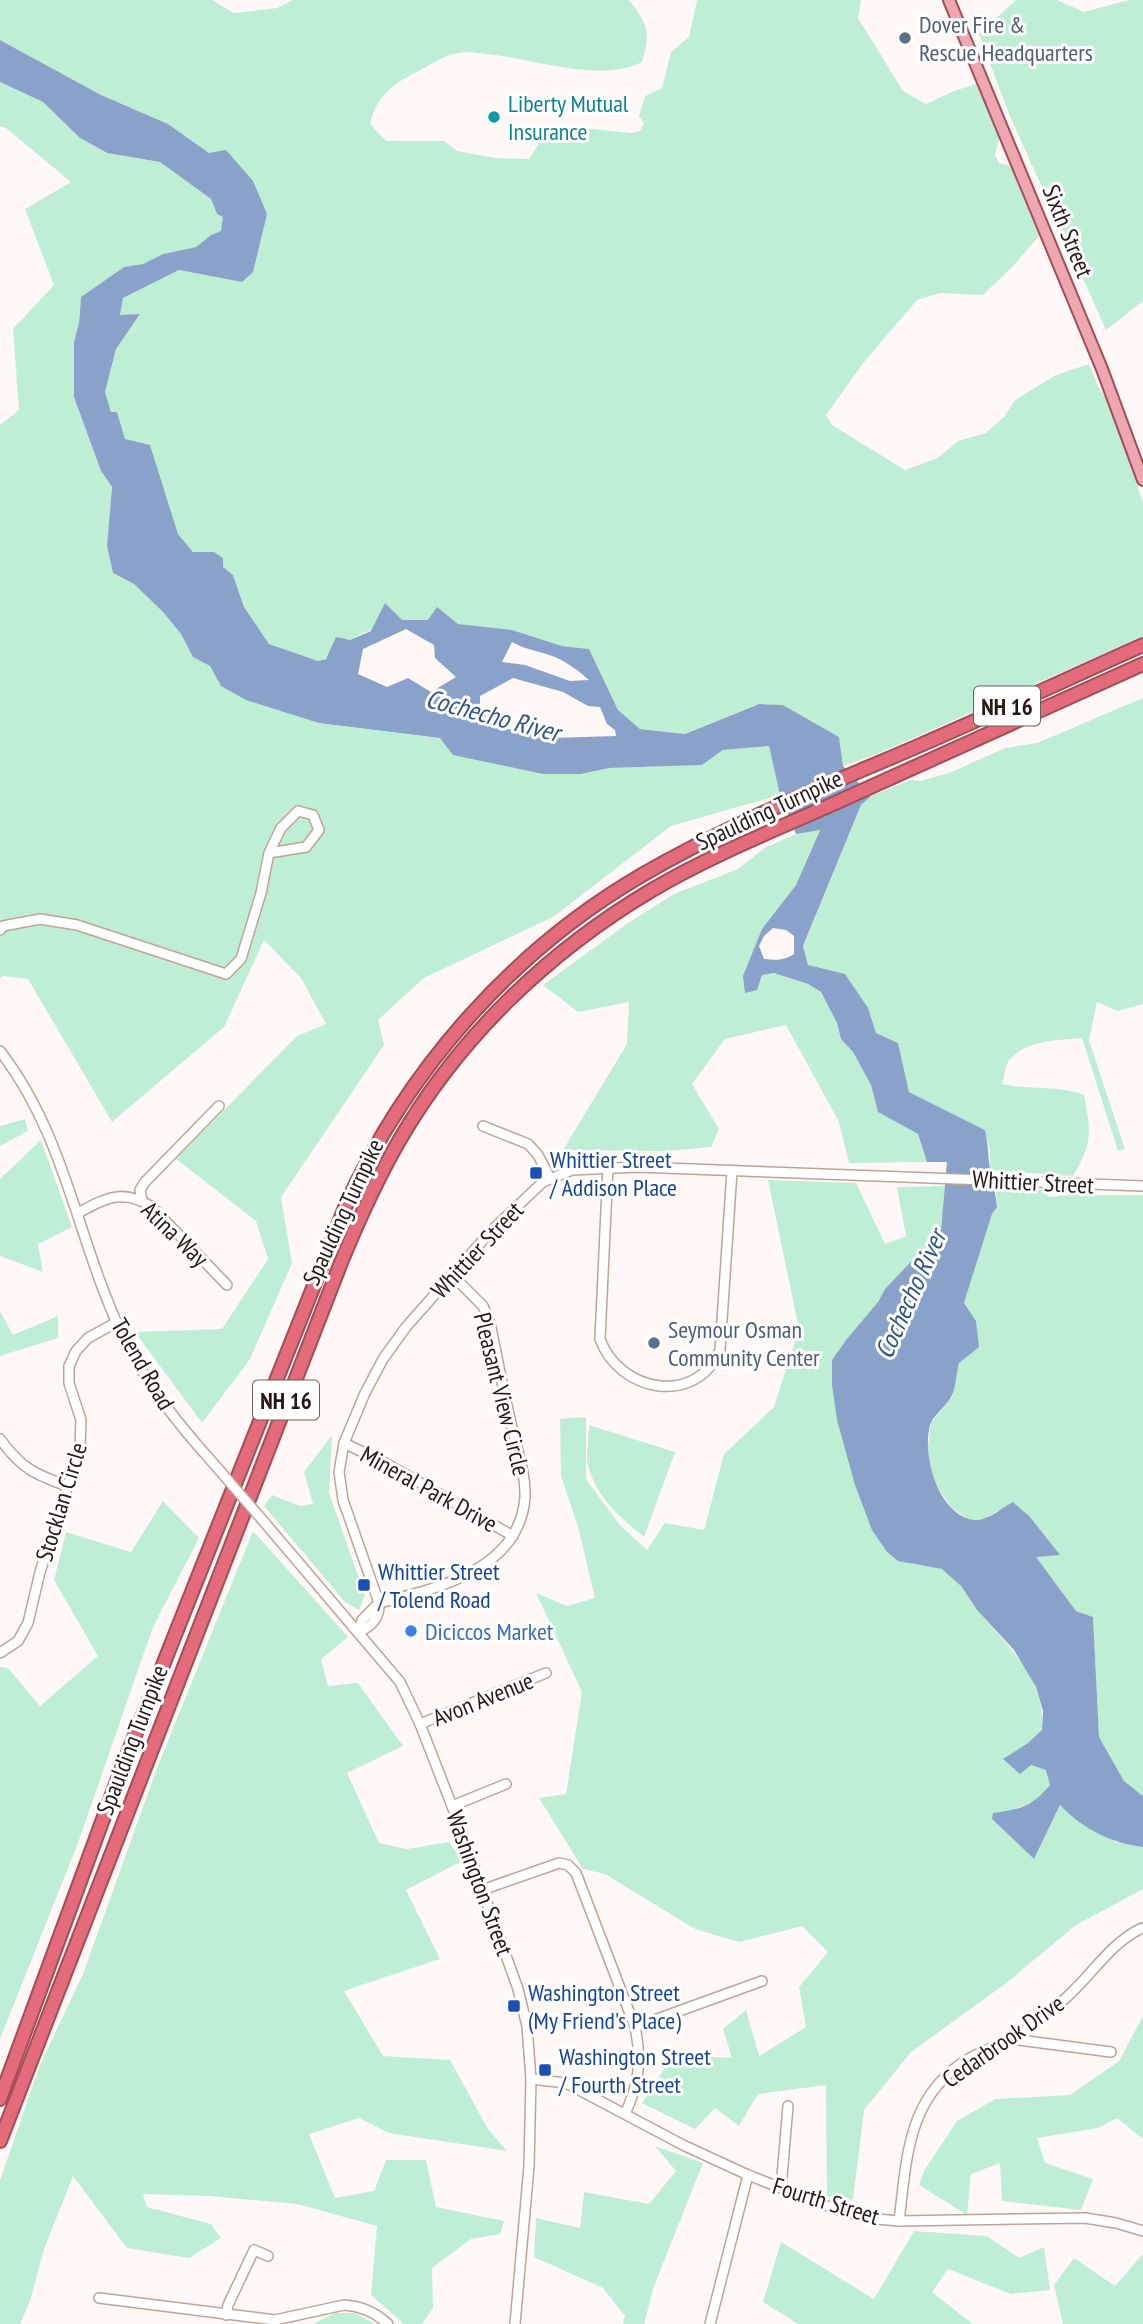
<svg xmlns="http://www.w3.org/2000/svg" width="1143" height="2324" viewBox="0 0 1143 2324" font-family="'PT Sans Narrow',sans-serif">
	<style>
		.green { fill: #beefd4 }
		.water { fill: #88a2c9; fill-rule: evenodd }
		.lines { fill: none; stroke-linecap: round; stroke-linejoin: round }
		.minor-casing { stroke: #c1a396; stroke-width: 12 }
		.major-casing { stroke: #a04e57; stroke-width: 14 }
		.highway-casing { stroke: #a04e57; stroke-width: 16 }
		.minor { stroke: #fff; stroke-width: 9 }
		.major { stroke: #eea6b0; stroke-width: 10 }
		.highway { stroke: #e36b7b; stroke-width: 12 }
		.minor-bridge-casing { stroke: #c1a396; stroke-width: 12; stroke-linecap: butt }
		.minor-bridge { stroke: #fff; stroke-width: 9 }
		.service-dot { fill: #5c6f8a; stroke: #fff; stroke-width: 2.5 }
		.culture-dot { fill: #0f9aa8; stroke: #fff; stroke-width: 2.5 }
		.transit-dot { fill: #1a4fb4; stroke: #fff; stroke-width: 2.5 }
		.shop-dot { fill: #3f7fe0; stroke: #fff; stroke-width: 2.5 }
		.labels { text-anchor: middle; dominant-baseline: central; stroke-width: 6; stroke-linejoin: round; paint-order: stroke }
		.shield { fill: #fff; stroke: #665e5b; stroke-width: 2 }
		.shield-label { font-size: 23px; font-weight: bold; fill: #251915 }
		.service-label { font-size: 24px; fill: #4e5e75; stroke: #fff; text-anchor: start }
		.culture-label { font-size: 24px; fill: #0d838f; stroke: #fff; text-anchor: start }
		.street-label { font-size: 24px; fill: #251915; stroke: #fff }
		.transit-label { font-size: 24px; fill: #164399; stroke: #fff; text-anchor: start }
		.shop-label { font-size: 24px; fill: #366cbe; stroke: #fff; text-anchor: start }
		.water-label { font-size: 26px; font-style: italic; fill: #2f5386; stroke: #fff }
	</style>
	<rect width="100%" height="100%" fill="#fff8f6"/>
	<g class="green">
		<path d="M0 0H212L234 13 277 8 293 0H629C648 24 651 33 642 62 601 83 538 60 494 55 483 54 469 51 457 53 442 56 427 67 413 74 391 85 376 98 370 124L386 141H444L457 151 496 158 529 159 551 125 632 133 640 131 644 123 639 116 645 96 662 88 671 52 689 37 697 0H861L858 18 903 91 926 104 954 91 976 84 999 138 995 155 999 163 1011 166 1039 236 1013 266 983 295 940 293 917 300 864 362 826 415 832 425 905 470 938 458 958 441 986 433 1004 417 1015 400 1056 375 1089 364 1099 388 1113 408 1143 503V636L882 752 843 766 839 737 783 705 758 704 685 734 640 729 618 710 589 649 562 646 512 630 458 624 437 608 429 620C402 620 373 626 350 640 338 647 331 658 318 661L269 644 244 607 233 575 223 567 214 552H193L178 534 150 446 125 439 117 413 111 412 105 392 116 349 140 314 120 316 123 298 179 270 242 282 209 153 168 124 101 95 0 40Z"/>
		<polygon points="1016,0 1057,0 1084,12 1129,0 1143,0 1143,301 1106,330 1009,114 979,34"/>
		<polygon points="0,82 43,102 80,138 106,153 160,162 211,199 217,214 224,217 221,231 211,235 196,247 163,254 143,264 124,267 81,297 79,323 74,342 74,397 101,471 112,487 107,546 113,573 134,584 163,612 181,634 193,657 210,666 221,686 319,723 440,738 581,774 609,768 702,765 723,750 769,746 780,795 671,826 553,917 424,978 378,1020 384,1045 281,1197 292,1263 250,1359 202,1423 135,1332 222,1329 268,1259 256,1221 176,1159 297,1036 326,1024 301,978 264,940 224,1027 112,1122 28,979 3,976 0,978 0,425 19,410 13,329 54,285 25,209 71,182 6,128 0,126"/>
		<path d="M1143 698V1004L1118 1011 1097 1002 1089 1040 1125 1149 1118 1151 1082 1038C1058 1040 1024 1040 1008 1062 1005 1067 1004 1078 1002 1084 1029 1090 1059 1085 1084 1095 1091 1133 1093 1142 1073 1176L990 1170V1152L985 1130 909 1092 898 1043 876 1033 868 1008 808 965 803 947 861 805 871 796 911 780 920 781 949 773 1005 748 1037 743Z"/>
		<polygon points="820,829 796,885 762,929 744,976 774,973 808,984 821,992 837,1023 841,1039 853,1052 871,1085 878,1112 918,1134 927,1162 849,1163 839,1122 786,1025 725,1039 692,1084 719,1129 711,1147 665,1151 563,1150 627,1044 629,1002 578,1012 543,985 628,923 674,894 738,869 766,847 796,834"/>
		<polygon points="25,1119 28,1131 0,1146 0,1126"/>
		<polygon points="41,1140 72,1227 38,1244 43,1272 0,1256 0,1179"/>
		<path d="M768 1180 856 1183 885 1244 906 1236 897 1187 945 1186 941 1230 885 1289 878 1302 846 1340 832 1360 912 1564C921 1566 936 1565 944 1570 959 1579 967 1597 978 1611 1009 1648 1046 1678 1042 1730L1028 1743 1031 1765 1047 1770 1050 1785 1039 1799 992 1819 1034 1859 1060 1805 1116 1842 1143 1847V1889L1076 1925 1005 1984 911 2052 864 2110 853 2200 827 2196 826 2085 758 2094 739 2126 715 2108 695 2129 642 2103 673 2055 732 2058 723 2029 746 2010 759 2056 806 2027 799 1987 828 1952 802 1926 739 1942 695 1929 605 1874 583 1869 539 1798 566 1794 582 1692 536 1593 567 1606 595 1598 578 1527 561 1476 560 1419 586 1417V1479L619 1524 647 1550 665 1523 704 1530 724 1454 774 1407 799 1329Z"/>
		<polygon points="1001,1187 1051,1190 1048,1197 1070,1195 1143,1195 1143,1796 1124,1781 1099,1737 1093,1617 1076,1611 1035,1556 1059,1554 997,1511 986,1519 969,1520 952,1508 935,1484 927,1453 931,1423 952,1397 959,1363 976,1321 964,1303 992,1214 997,1207 996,1190"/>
		<polygon points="0,1311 13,1335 58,1316 58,1338 0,1356"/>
		<path d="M589 1425 675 1452 644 1537C621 1518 598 1499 589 1469 585 1457 589 1438 589 1425Z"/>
		<polygon points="332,1435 329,1493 365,1595 359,1610 345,1602 264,1506 272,1495 300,1506 313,1504 304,1472"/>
		<polygon points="163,1501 199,1538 153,1627 78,1843 0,2039 0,1667 8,1668 40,1706 98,1656 54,1580 66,1532 131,1552"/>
		<polygon points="253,1531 348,1637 321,1659 328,1686 358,1683 403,1746 347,1773 379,1843 407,1849 449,1842 462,1861 406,1890 440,1959 344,1991 383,2056 450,2060 488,2129 507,2151 389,2133 359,2118 309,2134 335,2198 374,2191 386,2160 426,2160 436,2207 504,2221 500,2234 471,2239 432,2268 433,2308 422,2324 404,2324 371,2295 377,2226 297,2204 209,2196 143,2194 147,2207 211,2224 221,2238 189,2258 127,2248 73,2176 44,2249 30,2301 20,2324 0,2324 0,2180 40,2065 83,1974 157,1768"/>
		<polygon points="1143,2016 1143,2139 1117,2118 1098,2128 1037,2138 1045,2163 1093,2179 1081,2210 1002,2201 1000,2163 971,2174 967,2215 919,2185 924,2171 957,2121 995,2099 1070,2095 1119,2061"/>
		<polygon points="655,2146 703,2163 654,2286 644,2324 623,2324 625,2316 603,2288 534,2257 536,2218 580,2228 584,2192 649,2204 676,2171"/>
		<polygon points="914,2231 987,2236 1019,2258 1044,2247 1050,2290 1011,2294 948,2269 932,2292 973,2324 798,2324 763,2302 781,2242 874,2299"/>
		<polygon points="1143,2254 1143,2324 1063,2324 1054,2285 1074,2258 1115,2286"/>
		<polygon points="335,2313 355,2313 375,2324 313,2324"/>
	</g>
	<path class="water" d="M0 40 101 95 168 124 209 153 226 150 253 181 267 214 253 272 242 282 179 270 123 298 120 315 140 314 116 349 105 392 111 412H117L125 439 150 445 178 534 193 552H214L223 558V567L233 575 244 607 269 644 318 661 326 659 336 637 350 640 371 631 385 603 402 620H428L437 607 458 624 512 630 562 646 589 649 618 710 640 729 685 734 759 704 783 705 839 737 843 766 871 796 861 805 803 946 808 965 845 974 868 1008 876 1033 898 1043 909 1092 985 1130C988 1143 988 1155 990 1169 992 1182 996 1194 997 1207L992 1214 964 1303 976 1321 979 1347 959 1363C956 1374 956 1390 950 1399 944 1408 933 1416 930 1425 922 1455 937 1509 969 1519 985 1524 1000 1509 1013 1502L1030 1517 1060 1555 1036 1557 1076 1611 1093 1617 1099 1737 1124 1781 1143 1796V1847C1111 1843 1083 1829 1060 1805L1034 1859 992 1819 993 1813C1019 1810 1033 1806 1050 1785L1046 1770 1031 1765 1020 1774 1003 1759 1028 1743 1042 1730 1043 1711 1036 1687 1014 1650 977 1610 961 1586 942 1569 898 1561 887 1552 872 1530 855 1485 837 1420 832 1385V1360L846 1340 878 1302 885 1289 941 1230 947 1162H927L918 1134 878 1112 871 1085 853 1052 841 1039 837 1023 821 992 808 984 774 973 762 975 757 990 745 993 743 976 762 929 796 885 820 830 796 834 780 795 769 746 723 750 702 765 609 768 581 774H543L453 755 440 738 319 723 246 700 221 686 210 666 193 657 181 634 163 612 134 584 113 573 107 546 112 487 101 471 74 397V342L79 323 81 297 124 267 143 264 163 254 196 247 211 235 221 231 223 217 217 214 211 199 160 162 107 153 80 138 43 102 0 82ZM406 629 434 645 435 658 456 677 431 692 408 678 387 687 358 674 363 649ZM512 642C526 650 540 651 555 657 568 663 579 671 589 680L570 681 525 665 502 662ZM513 678 563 692 588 706 600 707 607 724 615 730 616 736 551 738 522 730 504 729 489 720 480 710V696ZM773 928 786 930 794 936V954C784 961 775 960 764 959L759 946 764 936Z"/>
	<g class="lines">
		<defs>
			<g id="minor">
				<polyline points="0,930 3,926 40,919 77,925 226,974 241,959 261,893 269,853 281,828 298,811 313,815 319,830 306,847 269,853"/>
				<path d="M0 1051C66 1136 77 1240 122 1334 145 1383 178 1424 214 1464"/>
				<polyline points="483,1126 528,1144 538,1155 550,1178"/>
				<path d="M608 1167 600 1339C619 1392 696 1407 720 1350L732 1171"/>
				<polyline points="142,1201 140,1190 145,1182 219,1106"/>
				<path d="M78 1213C106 1198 123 1188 152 1207L227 1285"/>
				<path d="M0 1439C21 1468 34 1474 67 1486"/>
				<polyline points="344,1443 387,1464 513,1536"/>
				<polyline points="265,1523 400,1682 420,1724 452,1806 518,1989 527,2026 531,2079 529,2166 515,2324"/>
				<path d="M379 1603C436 1589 520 1570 525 1497 526 1473 516 1447 511 1423 503 1390 497 1356 490 1323L483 1306 453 1276"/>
				<path d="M359 1632C372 1626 380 1618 379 1603L343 1500 339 1472 344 1443 365 1393 383 1359 406 1327 492 1230 543 1182 572 1170 638 1167 1143 1186"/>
				<polyline points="359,1632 362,1620 379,1603"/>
				<polyline points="0,1653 18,1641 28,1623 40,1572 80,1448 81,1420 69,1383 69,1366 76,1351 88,1338 117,1322"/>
				<polyline points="420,1724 546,1673"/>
				<polyline points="452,1806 506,1784"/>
				<path d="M482 1890 559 1863 568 1865 576 1873 635 2027C642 2060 639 2084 625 2114"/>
				<polyline points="635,2027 762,1981"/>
				<polyline points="1011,2039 1111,2052"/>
				<polyline points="531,2079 566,2083 683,2145 748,2175 827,2206 866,2218 899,2221 1085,2218 1116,2223 1143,2231"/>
				<polyline points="781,2188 788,2106"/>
				<path d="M899 2221C907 2157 907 2095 970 2058 982 2051 996 2047 1008 2040 1027 2031 1044 2017 1060 2003 1089 1980 1108 1944 1142 1928"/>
				<path d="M99 2298 275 2320 344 2305C362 2306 375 2312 388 2324"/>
				<polyline points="226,2315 228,2305 254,2250 268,2256"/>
				<polyline points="710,2324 748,2175"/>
			</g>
			<polyline id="major" points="949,0 1102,369 1143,480"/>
			<g id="highway">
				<path d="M0 2099 120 1773 346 1205C407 1070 513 950 642 875 729 824 823 787 916 747 992 714 1067 679 1143 645"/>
				<path d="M0 2141 342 1260C359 1219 377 1179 399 1141 459 1037 549 951 652 890 713 854 780 828 844 799 943 754 1043 709 1143 664"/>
			</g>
		</defs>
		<use href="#minor" class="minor-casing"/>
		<use href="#major" class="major-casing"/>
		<use href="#highway" class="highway-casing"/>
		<use href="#minor" class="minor"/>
		<use href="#major" class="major"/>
		<use href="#highway" class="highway"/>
		<defs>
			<polyline id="minor-bridge" points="214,1464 265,1523"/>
		</defs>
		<use href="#minor-bridge" class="minor-bridge-casing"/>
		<use href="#minor-bridge" class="minor-bridge"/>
	</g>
	<g class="service-dot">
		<circle cx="905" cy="38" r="7"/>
		<circle cx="654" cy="1343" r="7"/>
	</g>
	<circle class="culture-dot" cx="494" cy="117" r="7"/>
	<g class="transit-dot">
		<rect x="529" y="1166" width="14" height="14" rx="3.5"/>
		<rect x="357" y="1578" width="14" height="14" rx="3.5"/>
		<rect x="507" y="1999" width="14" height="14" rx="3.5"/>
		<rect x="538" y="2063" width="14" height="14" rx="3.5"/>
	</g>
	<circle class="shop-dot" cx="411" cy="1631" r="7"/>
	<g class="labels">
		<g class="shield">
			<rect x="974" y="686.5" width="66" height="39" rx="5"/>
			<rect x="253" y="1380.5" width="66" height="39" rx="5"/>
		</g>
		<g class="shield-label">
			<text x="1007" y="706">NH 16</text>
			<text x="286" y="1400">NH 16</text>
		</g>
		<g class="service-label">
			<text x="919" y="24">Dover Fire &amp;<tspan x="919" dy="28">Rescue Headquarters</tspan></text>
			<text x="668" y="1329">Seymour Osman<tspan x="668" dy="28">Community Center</tspan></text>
		</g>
		<g class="culture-label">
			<text x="508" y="103">Liberty Mutual<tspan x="508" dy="28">Insurance</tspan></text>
		</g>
		<g class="street-label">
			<text transform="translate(1068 231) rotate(68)">Sixth Street</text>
			<text transform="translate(769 810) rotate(-25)">Spaulding Turnpike</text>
			<text transform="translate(1033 1182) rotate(3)">Whittier Street</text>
			<text transform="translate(343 1212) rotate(-65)">Spaulding Turnpike</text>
			<text transform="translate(175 1234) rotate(44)">Atina Way</text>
			<text transform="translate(477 1250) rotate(-47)">Whittier Street</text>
			<text transform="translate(143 1364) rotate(60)">Tolend Road</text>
			<text transform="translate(502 1394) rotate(76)">Pleasant View Circle</text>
			<text transform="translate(429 1489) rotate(29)">Mineral Park Drive</text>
			<text transform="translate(61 1502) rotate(-73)">Stocklan Circle</text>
			<text transform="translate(483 1699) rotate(-22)">Avon Avenue</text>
			<text transform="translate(132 1740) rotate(-69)">Spaulding Turnpike</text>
			<text transform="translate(480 1883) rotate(70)">Washington Street</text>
			<text transform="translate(1003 2041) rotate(-35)">Cedarbrook Drive</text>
			<text transform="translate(826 2201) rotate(17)">Fourth Street</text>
		</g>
		<g class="transit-label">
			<text x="550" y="1159">Whittier Street<tspan x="550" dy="28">/ Addison Place</tspan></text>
			<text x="378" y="1571">Whittier Street<tspan x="378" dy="28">/ Tolend Road</tspan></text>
			<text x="528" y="1992">Washington Street<tspan x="528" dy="28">(My Friend's Place)</tspan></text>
			<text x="559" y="2056">Washington Street<tspan x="559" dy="28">/ Fourth Street</tspan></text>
		</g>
		<g class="shop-label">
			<text x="425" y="1631">Diciccos Market</text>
		</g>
		<g class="water-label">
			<text transform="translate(493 715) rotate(15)">Cochecho River</text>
			<text transform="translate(910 1294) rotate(-66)">Cochecho River</text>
		</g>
	</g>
</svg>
